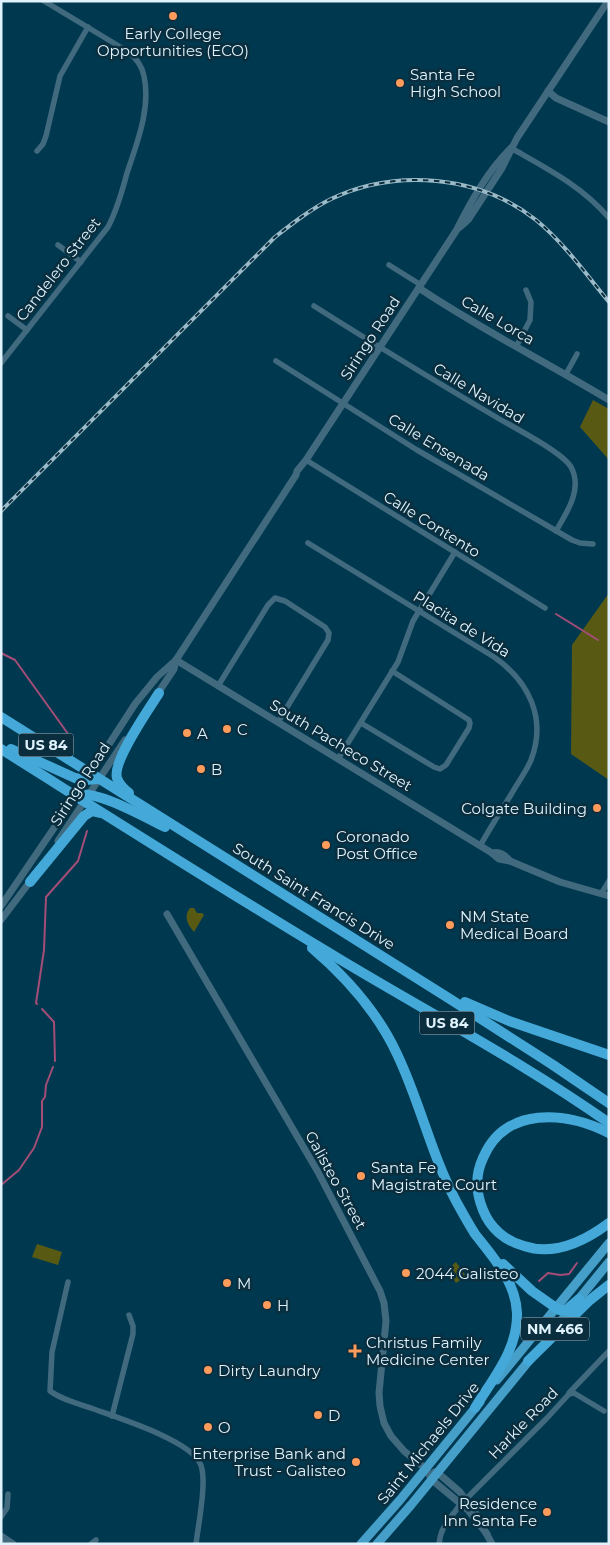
<svg xmlns="http://www.w3.org/2000/svg" width="610" height="1545" viewBox="0 0 610 1545" font-family="Montserrat,sans-serif">
	<style>
		.park { fill: #585a14 }
		.lines { fill: none; stroke-linecap: round; stroke-linejoin: round }
		.stream { stroke: #a34d77; stroke-width: 2 }
		.minor { stroke: #426a7f; stroke-width: 5.5 }
		.tertiary { stroke: #426a7f; stroke-width: 7 }
		.primary { stroke: #459fc9; stroke-width: 9 }
		.trunk { stroke: #44a9d8; stroke-width: 10 }
		.rail-casing { stroke: #9bbac8; stroke-width: 4 }
		.rail { stroke: #0a2e3e; stroke-width: 2; stroke-dasharray: 5.5; stroke-linecap: butt }
		.poi-dot { fill: #ff9b5b; stroke: #0a2e3e; stroke-width: 2 }
		.labels { text-anchor: middle; dominant-baseline: central; stroke-width: 5; stroke-linejoin: round; paint-order: stroke }
		.shield { fill: #0a2e3e; stroke: #a0b8c4; stroke-width: 1 }
		.shield-label { font-size: 14px; font-weight: bold; fill: #e0f3fd }
		.poi-label { font-size: 15px; fill: #e0f3fd; stroke: #0a2e3e; text-anchor: start }
		.street-label { font-size: 15px; fill: #e0f3fd; stroke: #0a2e3e }
	</style>
	<rect width="100%" height="100%" fill="#00394f"/>
	<g class="park">
		<polygon points="593,400 609,409 609,465 609,460 580,427"/>
		<polygon points="609,593 609,780 571,754 572,645"/>
		<path d="M190 908H194L197 913H202L204 915 194 932C188 925 183 917 190 908Z"/>
		<polygon points="37,1244 62,1252 58,1265 32,1257"/>
		<polygon points="456,1262 466,1276 456,1283 447,1270"/>
	</g>
	<g class="lines">
		<g class="stream">
			<polyline points="556,614 598,640"/>
			<polyline points="1,653 15,660 71,738"/>
			<polyline points="37,1004 36,1003 44,950 46,897 78,861 87,831"/>
			<polyline points="42,1009 54,1022 55,1061"/>
			<polyline points="1,1185 19,1170 34,1148 42,1127 42,1101 45,1097 46,1085 53,1067"/>
			<polyline points="539,1281 548,1273 560,1275 569,1274 577,1263"/>
		</g>
		<g class="minor">
			<path d="M511 148C546 168 582 186 609 218"/>
			<polyline points="37,151 43,144 46,136 60,76 88,27"/>
			<polyline points="58,245 81,262"/>
			<polyline points="389,265 421,285"/>
			<path d="M314 306C374 344 435 381 496 417 513 427 562 452 571 467 583 489 567 512 556 531"/>
			<polyline points="8,316 27,330"/>
			<polyline points="516,347 530,320 531,302 526,290"/>
			<polyline points="276,361 417,450 572,540 580,543 593,544"/>
			<path d="M1 363 108 227C117 210 122 192 127 173 137 143 151 108 144 76 142 65 135 57 127 51L44 1"/>
			<polyline points="566,374 577,354"/>
			<polyline points="306,460 545,608"/>
			<path d="M308 543 494 657C529 681 547 719 531 760 526 772 518 782 512 793 501 811 490 828 480 846"/>
			<polyline points="218,686 268,605 275,598 285,601 325,627 329,633 328,640 278,722"/>
			<polyline points="361,723 434,767 440,769 446,765 469,728 470,723 469,720 392,671"/>
			<polyline points="338,759 398,662 413,621 455,552"/>
			<polyline points="601,894 609,881"/>
			<path d="M68 1282 52 1352 50 1391C61 1399 75 1403 88 1407 115 1417 188 1439 200 1463 208 1478 198 1526 196 1544"/>
			<polyline points="569,1393 609,1351"/>
			<polyline points="112,1416 133,1334 133,1326 129,1315"/>
			<polyline points="466,1499 547,1418 569,1394 574,1393 604,1411"/>
			<polyline points="1,1517 7,1508 8,1494"/>
			<polyline points="91,1544 96,1540"/>
			<path d="M439 1544C441 1524 451 1519 461 1503"/>
		</g>
		<g class="tertiary">
			<polyline points="548,91 556,98 609,122"/>
			<polyline points="459,228 468,220 502,168 517,138 608,1"/>
			<path d="M419 288C480 329 546 362 609 400"/>
			<polyline points="176,660 492,853 499,859 510,861 560,882 609,896"/>
			<polyline points="156,696 174,669 176,660"/>
			<polyline points="58,841 125,740"/>
			<path d="M492 853C500 851 505 855 510 861"/>
			<path d="M1 906 69 806 135 704 157 677 176 660 296 475 297 471 306 460 456 231C471 201 487 172 511 148"/>
			<polyline points="167,914 318,1172 380,1291 384,1303 386,1321 379,1393 380,1406 384,1423 391,1436 404,1451 426,1469 432,1480 468,1510 487,1534"/>
			<polyline points="1,920 32,879"/>
			<polyline points="434,1472 438,1473 460,1492 477,1515"/>
			<polyline points="485,1531 492,1544"/>
			<polyline points="1,1536 13,1544"/>
			<polyline points="1,1543 2,1544"/>
		</g>
		<g class="primary">
			<polyline points="552,1332 609,1262"/>
			<polyline points="497,1380 609,1243"/>
			<polyline points="361,1544 400,1500 480,1402"/>
			<polyline points="377,1544 411,1505 532,1357"/>
		</g>
		<g class="trunk">
			<polyline points="1,717 450,999 553,1065 609,1103"/>
			<path d="M1 749C114 820 227 892 341 960 431 1014 524 1063 609 1123"/>
			<polyline points="11,749 75,778 85,780 99,779"/>
			<path d="M129 793C124 789 119 784 117 778 112 761 149 709 159 693"/>
			<path d="M76 795C96 789 146 818 165 827"/>
			<polyline points="30,882 84,816 92,811 100,813"/>
			<path d="M312 948C346 977 378 1013 397 1054 420 1102 431 1154 456 1201 462 1212 468 1223 475 1234 493 1257 516 1282 517 1313 518 1350 493 1378 475 1408"/>
			<polyline points="465,1002 509,1021 609,1055"/>
			<path d="M609 1133C566 1111 505 1106 483 1158 475 1175 476 1193 483 1210 490 1228 505 1241 524 1246 554 1256 585 1241 609 1223"/>
			<polyline points="503,1264 532,1291 559,1310 566,1310 579,1299"/>
			<polyline points="528,1361 590,1300 609,1285"/>
		</g>
		<defs>
			<path id="rail" d="M1 511 275 237C293 223 311 209 331 199 396 168 479 175 536 220 564 243 586 274 609 302"/>
		</defs>
		<use href="#rail" class="rail-casing"/>
		<use href="#rail" class="rail"/>
	</g>
	<g class="poi-dot">
		<circle cx="173" cy="16" r="5"/>
		<circle cx="400" cy="83" r="5"/>
		<circle cx="227" cy="729" r="5"/>
		<circle cx="187" cy="733" r="5"/>
		<circle cx="201" cy="769" r="5"/>
		<circle cx="597" cy="808" r="5"/>
		<circle cx="326" cy="845" r="5"/>
		<circle cx="450" cy="925" r="5"/>
		<circle cx="361" cy="1176" r="5"/>
		<circle cx="406" cy="1273" r="5"/>
		<circle cx="227" cy="1283" r="5"/>
		<circle cx="267" cy="1305" r="5"/>
		<path d="M352.5 1343.5h5v5h5v5h-5v5h-5v-5h-5v-5h5z"/>
		<circle cx="208" cy="1370" r="5"/>
		<circle cx="318" cy="1415" r="5"/>
		<circle cx="208" cy="1427" r="5"/>
		<circle cx="356" cy="1462" r="5"/>
		<circle cx="547" cy="1512" r="5"/>
	</g>
	<g class="labels">
		<g class="shield">
			<rect x="18.5" y="733.5" width="55" height="23" rx="4"/>
			<rect x="419.5" y="1011.5" width="55" height="23" rx="4"/>
			<rect x="521" y="1317.5" width="68" height="23" rx="4"/>
		</g>
		<g class="shield-label">
			<text x="46" y="745">US 84</text>
			<text x="447" y="1023">US 84</text>
			<text x="555" y="1329">NM 466</text>
		</g>
		<g class="poi-label">
			<text x="173" y="33" text-anchor="middle">Early College<tspan x="173" dy="17">Opportunities (ECO)</tspan></text>
			<text x="410" y="74">Santa Fe<tspan x="410" dy="17">High School</tspan></text>
			<text x="237" y="729">C</text>
			<text x="197" y="733">A</text>
			<text x="211" y="769">B</text>
			<text x="587" y="808" text-anchor="end">Colgate Building</text>
			<text x="336" y="836">Coronado<tspan x="336" dy="17">Post Office</tspan></text>
			<text x="460" y="916">NM State<tspan x="460" dy="17">Medical Board</tspan></text>
			<text x="371" y="1167">Santa Fe<tspan x="371" dy="17">Magistrate Court</tspan></text>
			<text x="416" y="1273">2044 Galisteo</text>
			<text x="237" y="1283">M</text>
			<text x="277" y="1305">H</text>
			<text x="366" y="1342">Christus Family<tspan x="366" dy="17">Medicine Center</tspan></text>
			<text x="218" y="1370">Dirty Laundry</text>
			<text x="328" y="1415">D</text>
			<text x="218" y="1427">O</text>
			<text x="346" y="1453" text-anchor="end">Enterprise Bank and<tspan x="346" dy="17">Trust - Galisteo</tspan></text>
			<text x="537" y="1503" text-anchor="end">Residence<tspan x="537" dy="17">Inn Santa Fe</tspan></text>
		</g>
		<g class="street-label">
			<text transform="translate(58 269) rotate(-52)">Candelero Street</text>
			<text transform="translate(498 320) rotate(30)">Calle Lorca</text>
			<text transform="translate(370 338) rotate(-57)">Siringo Road</text>
			<text transform="translate(479 393) rotate(31)">Calle Navidad</text>
			<text transform="translate(439 447) rotate(31)">Calle Ensenada</text>
			<text transform="translate(432 524) rotate(32)">Calle Contento</text>
			<text transform="translate(462 624) rotate(32)">Placita de Vida</text>
			<text transform="translate(341 745) rotate(31)">South Pacheco Street</text>
			<text transform="translate(80 784) rotate(-57)">Siringo Road</text>
			<text transform="translate(314 896) rotate(32)">South Saint Francis Drive</text>
			<text transform="translate(336 1180) rotate(61)">Galisteo Street</text>
			<text transform="translate(523 1423) rotate(-46)">Harkle Road</text>
			<text transform="translate(428 1443) rotate(-51)">Saint Michaels Drive</text>
		</g>
	</g>
	<rect width="610" height="1545" fill="none" stroke="#e0f3fd" stroke-width="5"/>
</svg>
